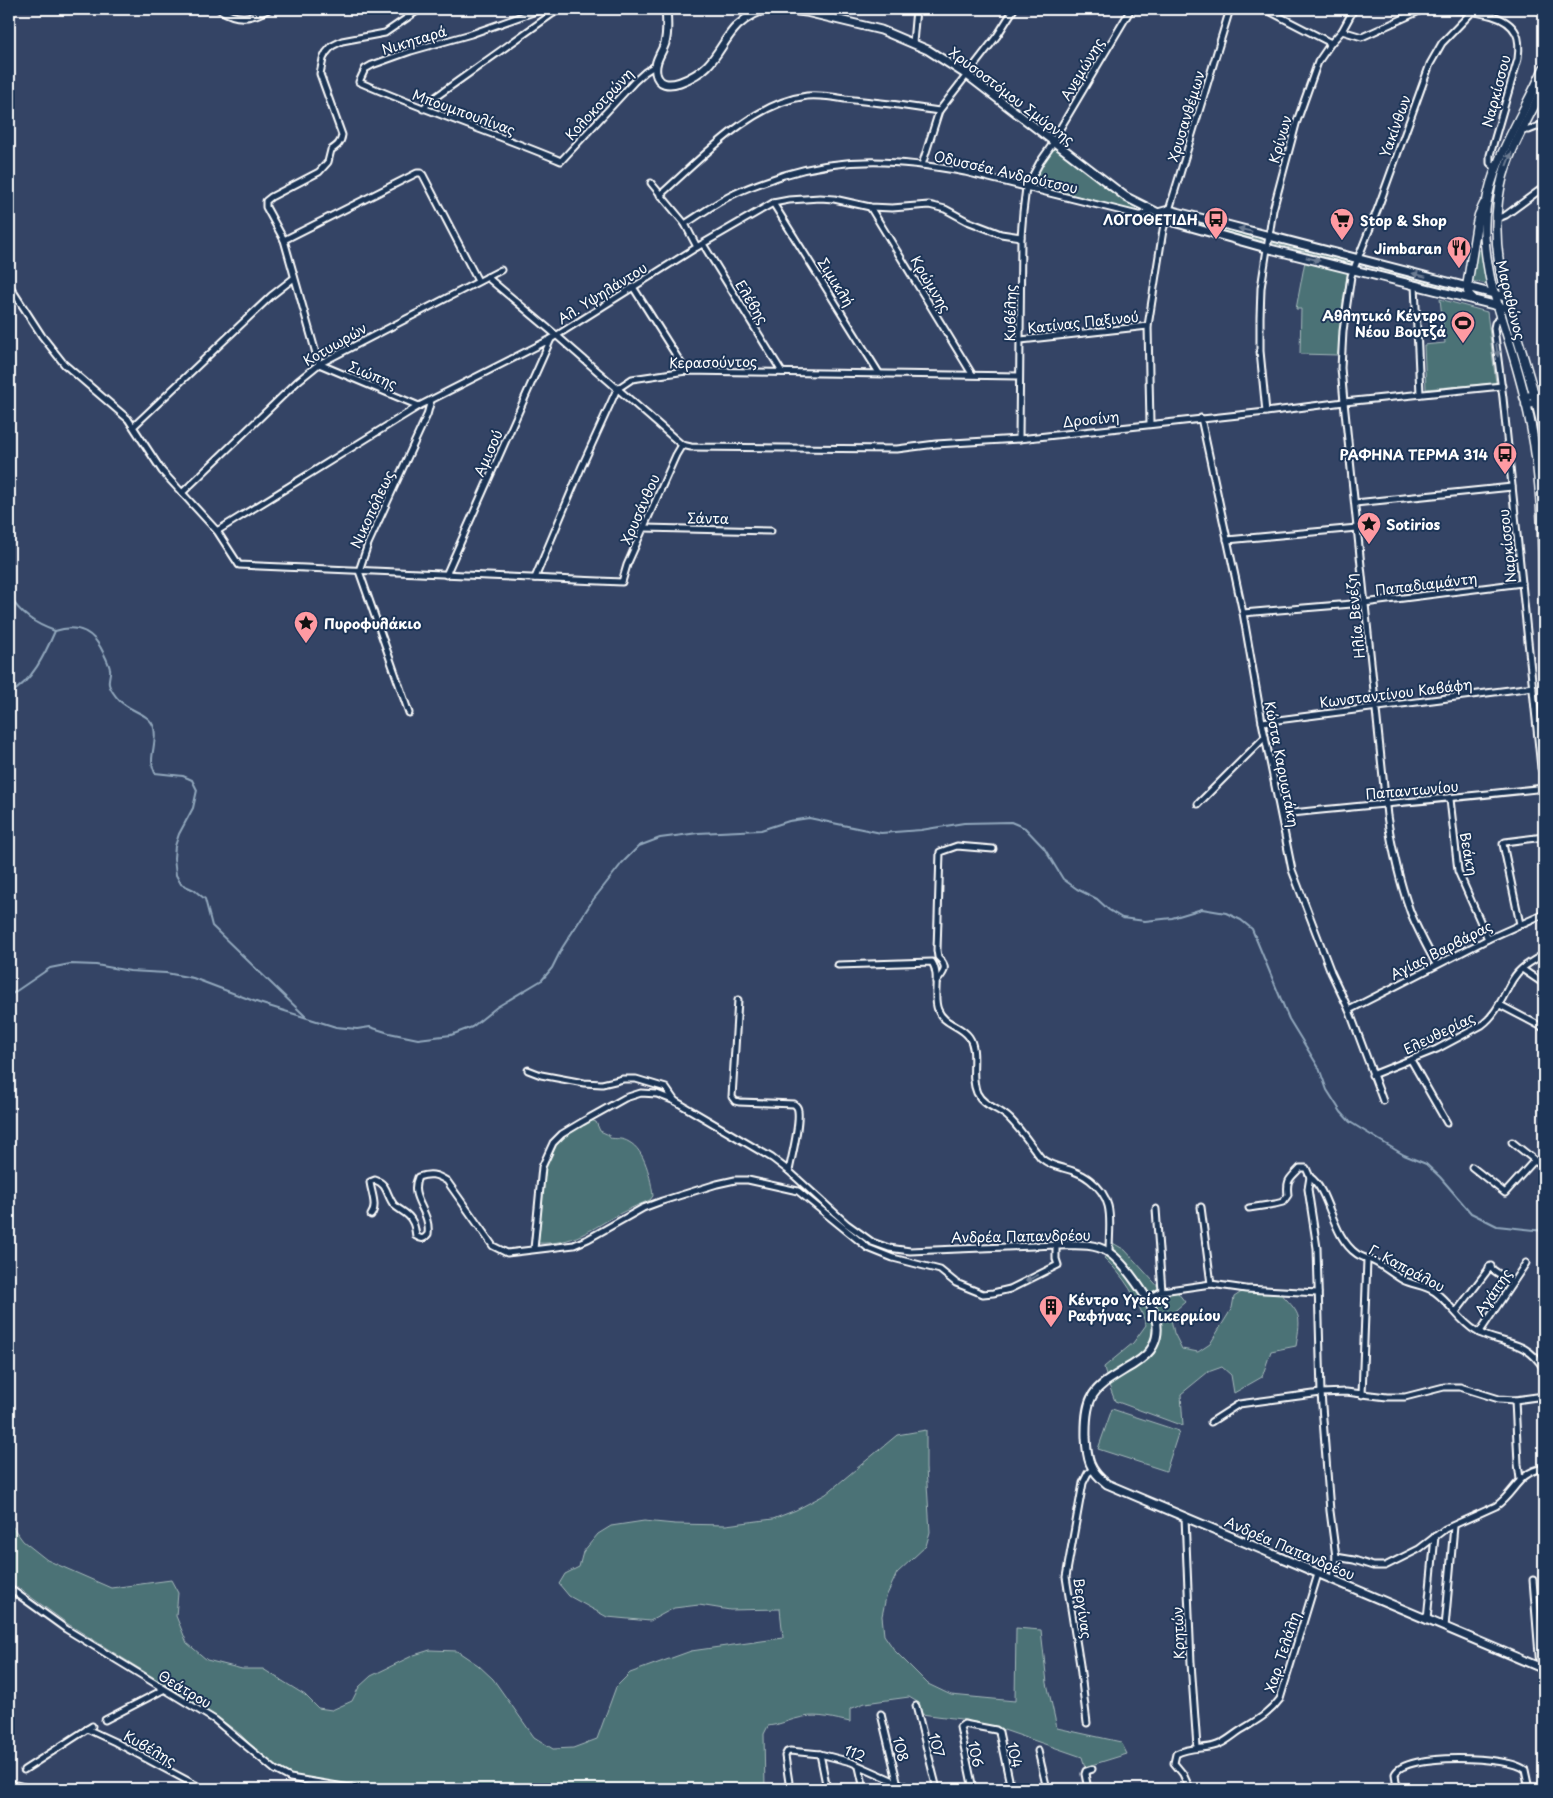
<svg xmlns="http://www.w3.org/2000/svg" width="1553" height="1798" viewBox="0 0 1553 1798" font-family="'Playpen Sans',sans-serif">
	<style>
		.green { fill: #4b7276; stroke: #a5b8ba }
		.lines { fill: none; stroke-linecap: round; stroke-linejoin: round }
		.stream { stroke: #91a7bc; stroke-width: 2 }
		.street-casing { stroke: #fff; stroke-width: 9 }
		.secondary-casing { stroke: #fff; stroke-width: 11 }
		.primary-casing { stroke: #fff; stroke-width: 11 }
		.street { stroke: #1d3557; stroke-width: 5 }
		.secondary { stroke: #1d3557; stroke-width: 7 }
		.primary { stroke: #1d3557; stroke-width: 8 }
		.oneway { fill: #6c7c92 }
		.labels { text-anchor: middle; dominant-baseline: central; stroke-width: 4; stroke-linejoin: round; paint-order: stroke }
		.street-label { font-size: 14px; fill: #fff; stroke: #1d3557 }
		.poi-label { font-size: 14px; font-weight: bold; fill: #fff; stroke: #1d3557; text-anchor: end }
	</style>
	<rect width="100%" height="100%" fill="#344465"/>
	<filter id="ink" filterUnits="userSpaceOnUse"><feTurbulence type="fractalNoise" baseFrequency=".02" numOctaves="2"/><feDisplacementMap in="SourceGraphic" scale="10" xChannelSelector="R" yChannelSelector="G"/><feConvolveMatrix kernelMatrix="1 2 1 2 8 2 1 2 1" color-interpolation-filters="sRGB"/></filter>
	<g filter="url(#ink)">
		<g class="green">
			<polygon points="1054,148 1139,212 1030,184"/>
			<polygon points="1171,216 1264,238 1263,241 1171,219"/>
			<polygon points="1272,240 1353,260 1352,264 1271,243"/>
			<polygon points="1477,250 1482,250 1488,284 1470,281"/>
			<polygon points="1305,261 1348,271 1342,309 1338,355 1300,354 1301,309 1296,309"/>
			<polygon points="1361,262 1462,289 1461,292 1360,265"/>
			<polygon points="1440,299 1487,312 1496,383 1426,389 1424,345 1445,343"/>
			<path d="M591 1120 596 1122 600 1131 609 1135V1138C616 1139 623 1138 629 1142 645 1150 651 1179 653 1196L650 1200C640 1204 631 1208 621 1213 590 1229 575 1245 537 1243 541 1214 536 1166 556 1143 564 1132 579 1126 591 1120Z"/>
			<path d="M1111 1242 1125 1250 1162 1291 1175 1289 1185 1302 1170 1315 1174 1333 1182 1349 1198 1352 1210 1344 1232 1308 1234 1297 1246 1289 1278 1290C1300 1315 1302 1312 1296 1346L1271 1351 1262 1377 1234 1393 1231 1375 1222 1367 1208 1372 1181 1394 1183 1426 1115 1401 1107 1380 1104 1367 1133 1343 1146 1325C1138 1299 1124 1276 1104 1258L1109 1252Z"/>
			<polygon points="1112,1409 1179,1431 1166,1471 1098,1449"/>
			<path d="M926 1430V1468L930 1532 926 1546 897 1573 886 1597 882 1616 884 1635 895 1651 928 1684 951 1695 1015 1701 1016 1628 1041 1630 1047 1683 1057 1728 1121 1742 1127 1754 1085 1767 1082 1757 1001 1729 961 1719 921 1714 919 1703 909 1697 865 1703 850 1709V1722C835 1719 819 1714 803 1717 791 1719 780 1725 768 1726L764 1734 765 1789H366L360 1786 292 1775 266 1760 240 1734 220 1719 68 1624 9 1581V1522L23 1541 47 1560 111 1588 171 1580 178 1593 176 1616 187 1643 207 1660 242 1669H263L305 1695 318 1708 332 1710 352 1701 359 1687 371 1676 414 1655 430 1650 457 1651 478 1665 493 1679 534 1737 553 1749 573 1748 597 1739 616 1687 630 1673 691 1651 783 1638 780 1609 730 1610 699 1605 674 1608 650 1621 607 1617 569 1596 559 1584 565 1574 579 1567 583 1552 598 1534 611 1526 644 1521 675 1524 726 1525 773 1519 796 1510 826 1494 897 1435Z"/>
		</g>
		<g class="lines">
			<g class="stream">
				<path d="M9 595C20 614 35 624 55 631"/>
				<path d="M9 694C32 682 45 654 55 631 79 623 94 632 104 654 106 658 109 664 110 669 111 673 108 679 109 684 110 689 116 697 119 700 130 712 150 713 154 728 158 744 147 758 155 773L183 776 192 780 197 790 193 808 179 834 175 846 174 858 176 875 181 884 194 890 205 899 212 926 305 1016"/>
				<polyline points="9,996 50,968 70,964 96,965 130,971 166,973 193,978 259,1003 336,1027 357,1029 370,1027 389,1033 418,1039 451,1035 472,1027 497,1007 542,980 552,968 562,948 593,900 622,863 639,846 660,838 698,833 761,830 789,821 809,818 881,833 921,830 964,823 1011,822 1025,828 1044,848 1063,879 1077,889 1097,899 1109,910 1122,918 1145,921 1172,918 1202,909 1226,913 1241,920 1252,929 1289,1019 1319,1068 1327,1090 1341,1112 1350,1122 1366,1132 1404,1155 1426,1164 1440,1177 1471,1213 1497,1226 1544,1231"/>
			</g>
			<defs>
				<g id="street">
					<path d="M219 9C237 21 251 19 269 9"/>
					<path d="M542 9 471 34 411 51 372 65 365 69 359 82C425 111 494 133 561 161L634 82 645 72 656 65"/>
					<polyline points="1265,9 1331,43"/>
					<path d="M1446 9C1467 12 1505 11 1516 33 1520 40 1519 51 1518 59L1490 155V163L1497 169"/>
					<polyline points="1342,31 1362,37 1424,9"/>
					<polyline points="913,43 916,9"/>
					<polyline points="423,109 430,101 559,9"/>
					<polyline points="1523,130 1529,130 1544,124"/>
					<polyline points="922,165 939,111 997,36 1014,9"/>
					<polyline points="651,183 685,224 697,247"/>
					<path d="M660 195C701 159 751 103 807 96 819 95 833 97 845 99 877 102 908 106 939 111"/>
					<polyline points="773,203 879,373"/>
					<polyline points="870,207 972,374"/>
					<polyline points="1496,219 1506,215 1544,187"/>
					<path d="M685 224C701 214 717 202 734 194 750 186 767 181 784 175 849 156 900 160 965 172L1138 215H1142L1152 210"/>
					<path d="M284 240 266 207V201L271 197 319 172 328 162 331 150C337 146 341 143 342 135L320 74 323 59 326 53 332 46 342 41 385 33 420 9"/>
					<polyline points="703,244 782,372"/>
					<polyline points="487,277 556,335 682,445 691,447 897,449 936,444 1019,439 1266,412 1344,402 1502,386"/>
					<polyline points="9,285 42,336 64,364 128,419 162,471 217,531 419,406 551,339 697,247 773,203 789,200 820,198 834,199 870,207 892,208 929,205 945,209 967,221 1001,234 1021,237"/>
					<polyline points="1415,285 1420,394"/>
					<polyline points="633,287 686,371"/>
					<polyline points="1501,318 1495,323 1494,328 1503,398 1541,768 1544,776"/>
					<polyline points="1021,340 1148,326"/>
					<polyline points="419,406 319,364 284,240 417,173 421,173 423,175 478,281"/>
					<polyline points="1266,412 1260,351 1260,317 1261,288 1273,210 1296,124 1318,62 1331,43 1342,31 1354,9"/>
					<polyline points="1201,418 1243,613 1262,722 1292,870 1331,972 1349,1010 1383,1101"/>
					<polyline points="1150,424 1148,326 1163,230 1230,9"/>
					<polyline points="134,426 271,296 294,278"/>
					<polyline points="1019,439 1021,237 1023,212 1026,188 1040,162 1054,142 1058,132 1131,9"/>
					<polyline points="183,492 298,381 319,364 501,270"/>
					<polyline points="1355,503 1512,487"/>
					<polyline points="645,528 771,531"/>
					<polyline points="217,531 239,565 622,582 627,565 676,455 682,445"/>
					<polyline points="1227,540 1357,528"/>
					<polyline points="446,575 551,339"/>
					<polyline points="535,578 582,466 617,389 632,379 686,371 1019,376"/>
					<polyline points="1243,613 1364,603 1522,583"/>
					<polyline points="409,713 359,571 368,544 427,415 431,400"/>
					<polyline points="1262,722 1533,687"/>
					<polyline points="1450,799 1458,871 1488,939"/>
					<polyline points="1198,804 1265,737"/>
					<path d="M1282 814C1369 805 1457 798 1544 788"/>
					<polyline points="1520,924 1503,844 1505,842 1544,837"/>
					<path d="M1436 964C1427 947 1417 929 1410 911 1399 880 1392 848 1387 816L1344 402 1341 368 1343 331 1351 276 1378 208 1430 64 1442 43 1472 12"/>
					<path d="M838 965 932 962C941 976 932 995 938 1010 944 1025 961 1025 969 1037 979 1052 969 1075 977 1093 984 1107 1000 1108 1010 1119 1021 1130 1031 1145 1041 1158 1050 1166 1061 1167 1073 1171 1079 1173 1085 1176 1090 1180 1116 1200 1109 1222 1109 1252"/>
					<polyline points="1522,969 1544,984"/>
					<path d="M936 982C944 973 949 967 938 957L937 950 940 852 957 846 993 849"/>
					<path d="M738 1000 732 1097 735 1101 739 1102 794 1104C797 1107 798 1107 798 1111 800 1126 792 1155 789 1171"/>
					<polyline points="1500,1005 1544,1028"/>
					<polyline points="1349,1010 1488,939 1544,914"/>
					<polyline points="1411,1060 1447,1123"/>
					<polyline points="528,1070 541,1075 584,1083 602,1084 623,1079 636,1079 666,1088 675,1101"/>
					<path d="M1372 1075 1437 1049 1482 1025C1498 1013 1503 995 1513 979 1520 967 1533 961 1544 954"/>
					<polyline points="1512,1142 1537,1162"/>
					<polyline points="1472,1167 1505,1193 1533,1162 1537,1162 1544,1168"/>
					<path d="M1310 1177C1330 1191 1331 1236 1357 1254 1363 1258 1370 1259 1377 1263 1386 1268 1394 1275 1403 1280 1413 1285 1425 1285 1435 1292 1450 1303 1460 1322 1476 1331 1501 1346 1525 1337 1544 1369"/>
					<polyline points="1201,1207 1211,1284"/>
					<path d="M1249 1208 1275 1204 1283 1202 1288 1195C1286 1179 1290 1179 1300 1168H1306L1310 1177 1308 1189 1317 1248 1321 1393 1330 1511 1336 1557 1333 1579"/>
					<polyline points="1156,1209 1162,1291"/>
					<path d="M371 1215C378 1206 371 1192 370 1182L375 1180C388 1184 386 1195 394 1205 400 1211 409 1213 412 1221 415 1225 415 1231 416 1236 422 1240 424 1239 428 1234 431 1210 408 1199 418 1177 430 1173 436 1174 447 1181L493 1246 507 1253 574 1245 588 1239 643 1208 662 1201 717 1184 735 1180H748L798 1191 868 1248 893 1258 940 1270 956 1283 983 1294 993 1293 1010 1289 1058 1265 1056 1259V1245L910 1251 889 1248 872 1242 847 1224 789 1171 772 1158 675 1101 657 1094 641 1093 625 1098 582 1122 562 1134 553 1143 542 1167 534 1249"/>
					<polyline points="1489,1267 1512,1283"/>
					<polyline points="1146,1300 1162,1291 1211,1284 1246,1289 1318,1293"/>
					<polyline points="1456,1312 1491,1266"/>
					<polyline points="1479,1333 1526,1263"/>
					<polyline points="1362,1395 1367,1260"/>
					<polyline points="1515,1400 1518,1464 1520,1479"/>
					<polyline points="1211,1422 1239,1404 1321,1393 1346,1392 1387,1397 1405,1397 1444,1387 1460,1387 1499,1399 1515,1400 1544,1396"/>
					<polyline points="1185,1517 1191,1663 1197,1747"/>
					<path d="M1336 1557 1354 1560 1373 1566H1385L1419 1549 1445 1529 1496 1506C1515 1493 1518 1472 1544 1468"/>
					<polyline points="1533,1580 1540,1667"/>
					<polyline points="9,1588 66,1629 215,1720 275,1770 290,1778 356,1789"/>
					<polyline points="1427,1620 1435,1536"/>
					<polyline points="1445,1627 1454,1526"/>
					<polyline points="916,1706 937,1789"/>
					<polyline points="881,1714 899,1789"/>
					<polyline points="105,1720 163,1690"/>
					<polyline points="1087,1723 1080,1665 1066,1577 1083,1483 1088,1473 1092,1470"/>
					<polyline points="87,1729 115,1742 203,1789"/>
					<polyline points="1038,1751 1047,1789"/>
					<polyline points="820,1754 827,1789"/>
					<polyline points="859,1767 864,1789"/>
					<polyline points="24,1770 92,1726"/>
					<polyline points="9,1783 32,1789"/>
					<polyline points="790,1789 785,1756 787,1752 790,1751 820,1754 851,1762 912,1789"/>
					<polyline points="973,1789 960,1727 964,1724 996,1730 999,1732 1011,1789"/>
					<polyline points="1088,1789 1085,1774 1086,1771 1092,1769"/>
					<path d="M1190 1789 1183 1774 1174 1763 1176 1754C1191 1746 1204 1750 1217 1745 1226 1742 1233 1735 1241 1730 1257 1720 1268 1715 1280 1699L1318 1574"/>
					<path d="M1397 1789 1395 1774C1404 1752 1511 1756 1525 1770L1529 1789"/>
				</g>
				<g id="secondary">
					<path d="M666 9C667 20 668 32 665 43 662 53 654 61 656 73 661 97 697 76 707 66 719 54 725 38 737 26 747 17 758 10 771 9"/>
					<polyline points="782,9 806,12 881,30 928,50 967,75 1126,197 1158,213 1166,220 1266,248 1510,309"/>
					<polyline points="1158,213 1169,210 1506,297"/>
					<polyline points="1524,397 1544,393"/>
					<polyline points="1526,405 1544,401"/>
					<path d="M1056 1245C1073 1245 1093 1242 1108 1252 1123 1261 1153 1303 1156 1320 1158 1328 1157 1338 1153 1346 1149 1354 1142 1359 1134 1364 1096 1388 1085 1389 1086 1437 1087 1459 1089 1470 1107 1484L1544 1669"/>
				</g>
				<g id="primary">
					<path d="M1544 68C1525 112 1493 158 1486 206 1482 232 1486 258 1491 283 1505 330 1522 378 1531 426 1545 496 1542 568 1544 638"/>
					<path d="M1544 86C1530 116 1512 144 1503 176 1478 266 1530 351 1544 438"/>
					<polyline points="1474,300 1469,295 1467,287 1477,223 1479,215 1484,204"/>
				</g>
			</defs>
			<use href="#street" class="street-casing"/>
			<use href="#secondary" class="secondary-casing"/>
			<use href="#primary" class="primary-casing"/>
			<use href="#street" class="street"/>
			<use href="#secondary" class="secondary"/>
			<use href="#primary" class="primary"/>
		</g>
		<defs><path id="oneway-solid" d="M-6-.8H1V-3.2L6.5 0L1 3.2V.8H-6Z" transform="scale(1.25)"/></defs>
		<g class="oneway">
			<use href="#oneway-solid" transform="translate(1509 159) rotate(-69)"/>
			<use href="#oneway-solid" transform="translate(1245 230) rotate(-166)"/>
			<use href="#oneway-solid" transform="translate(1313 259) rotate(14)"/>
			<use href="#oneway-solid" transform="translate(1419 275) rotate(-166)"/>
			<use href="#oneway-solid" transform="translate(1497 350) rotate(82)"/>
			<use href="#oneway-solid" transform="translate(1032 1278) rotate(154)"/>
		</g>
	</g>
	<defs>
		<symbol id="bus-pin" viewBox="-11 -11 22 30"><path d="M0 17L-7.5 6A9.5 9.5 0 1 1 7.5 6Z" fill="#ff9aa2" stroke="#1d3557"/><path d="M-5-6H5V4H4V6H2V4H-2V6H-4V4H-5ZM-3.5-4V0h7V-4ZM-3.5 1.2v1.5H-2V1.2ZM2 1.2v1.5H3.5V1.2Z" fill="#111"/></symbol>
		<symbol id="supermarket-pin" viewBox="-11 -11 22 30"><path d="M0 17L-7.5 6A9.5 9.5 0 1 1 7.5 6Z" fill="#ff9aa2" stroke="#1d3557"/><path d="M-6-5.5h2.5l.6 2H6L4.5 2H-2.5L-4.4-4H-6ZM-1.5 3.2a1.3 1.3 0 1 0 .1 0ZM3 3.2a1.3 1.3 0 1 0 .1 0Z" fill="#111"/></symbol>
		<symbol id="restaurant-pin" viewBox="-11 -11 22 30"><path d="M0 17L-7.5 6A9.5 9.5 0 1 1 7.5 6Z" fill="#ff9aa2" stroke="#1d3557"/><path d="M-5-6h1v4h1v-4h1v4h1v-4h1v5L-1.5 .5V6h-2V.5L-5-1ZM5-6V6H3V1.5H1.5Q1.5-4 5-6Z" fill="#111"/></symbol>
		<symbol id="stadium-pin" viewBox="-11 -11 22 30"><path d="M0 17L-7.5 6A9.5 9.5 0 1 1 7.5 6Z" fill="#ff9aa2" stroke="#1d3557"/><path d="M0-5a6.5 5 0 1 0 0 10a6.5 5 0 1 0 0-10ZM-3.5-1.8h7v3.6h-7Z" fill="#111"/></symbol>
		<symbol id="sight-pin" viewBox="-11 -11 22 30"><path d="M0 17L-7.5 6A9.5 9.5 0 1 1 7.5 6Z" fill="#ff9aa2" stroke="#1d3557"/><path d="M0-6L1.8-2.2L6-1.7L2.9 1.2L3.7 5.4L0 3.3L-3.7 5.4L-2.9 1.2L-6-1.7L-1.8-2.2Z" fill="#111"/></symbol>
		<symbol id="building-pin" viewBox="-11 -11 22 30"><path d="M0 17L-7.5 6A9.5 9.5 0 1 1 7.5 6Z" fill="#ff9aa2" stroke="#1d3557"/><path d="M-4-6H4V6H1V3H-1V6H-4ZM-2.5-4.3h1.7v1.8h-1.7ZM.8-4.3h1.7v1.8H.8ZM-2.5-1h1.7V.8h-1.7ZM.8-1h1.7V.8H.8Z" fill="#111"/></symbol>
	</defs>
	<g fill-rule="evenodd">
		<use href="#bus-pin" x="1202" y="205" width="28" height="38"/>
		<use href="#supermarket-pin" x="1328" y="206" width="28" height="38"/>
		<use href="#restaurant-pin" x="1445" y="234" width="28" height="38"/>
		<use href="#stadium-pin" x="1449" y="309" width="28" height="38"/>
		<use href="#bus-pin" x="1491" y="440" width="28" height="38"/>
		<use href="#sight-pin" x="1355" y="510" width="28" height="38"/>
		<use href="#sight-pin" x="292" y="609" width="28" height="38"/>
		<use href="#building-pin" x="1037" y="1293" width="28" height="38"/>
	</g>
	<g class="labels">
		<g class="street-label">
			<text transform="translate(414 40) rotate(-17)">Νικηταρά</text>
			<text transform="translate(1082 69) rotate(-59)">Ανεμώνης</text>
			<text transform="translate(1496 91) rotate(-75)">Ναρκίσσου</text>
			<text transform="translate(1012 96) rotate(37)">Χρυσοστόμου Σμύρνης</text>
			<text transform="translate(599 104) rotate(-47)">Κολοκοτρώνη</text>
			<text transform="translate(464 112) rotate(20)">Μπουμπουλίνας</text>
			<text transform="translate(1186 116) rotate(-73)">Χρυσανθέμων</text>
			<text transform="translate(1395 126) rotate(-70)">Υακίνθων</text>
			<text transform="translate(1280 139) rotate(-74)">Κρίνων</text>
			<text transform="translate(1006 172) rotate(13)">Οδυσσέα Ανδρούτσου</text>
			<text transform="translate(836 282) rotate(58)">Σιμικλή</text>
			<text transform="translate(931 284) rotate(59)">Κρώμνης</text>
			<text transform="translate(602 293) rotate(-32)">Αλ. Υψηλάντου</text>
			<text transform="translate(1511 300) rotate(76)">Μαραθώνος</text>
			<text transform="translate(752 302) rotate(58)">Ελέβης</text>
			<text transform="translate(1010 313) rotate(-89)">Κυβέλης</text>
			<text transform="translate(1083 322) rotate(-6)">Κατίνας Παξινού</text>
			<text transform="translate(335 344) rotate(-30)">Κοτυωρών</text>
			<text transform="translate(713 362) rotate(-1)">Κερασούντος</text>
			<text transform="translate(373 375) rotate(22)">Σιώπης</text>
			<text transform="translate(1091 419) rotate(-6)">Δροσίνη</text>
			<text transform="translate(488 453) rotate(-66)">Αμισού</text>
			<text transform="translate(372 509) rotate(-65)">Νικοπόλεως</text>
			<text transform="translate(640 509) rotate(-66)">Χρυσάνθου</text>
			<text transform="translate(708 518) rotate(1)">Σάντα</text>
			<text transform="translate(1507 546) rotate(-96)">Ναρκίσσου</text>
			<text transform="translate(1426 584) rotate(-7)">Παπαδιαμάντη</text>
			<text transform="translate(1355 616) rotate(-96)">Ηλία Βενέζη</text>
			<text transform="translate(1396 693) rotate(-7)">Κωνσταντίνου Καβάφη</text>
			<text transform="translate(1282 764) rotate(79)">Κώστα Καρυωτάκη</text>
			<text transform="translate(1412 790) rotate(-5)">Παπαντωνίου</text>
			<text transform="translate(1469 854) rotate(79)">Βεάκη</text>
			<text transform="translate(1441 950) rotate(-27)">Αγίας Βαρβάρας</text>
			<text transform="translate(1439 1033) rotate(-26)">Ελευθερίας</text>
			<text transform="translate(1021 1236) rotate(-1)">Ανδρέα Παπανδρέου</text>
			<text transform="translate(1407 1268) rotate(28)">Γ. Καπράλου</text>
			<text transform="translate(1493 1292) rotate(-56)">Αγάπης</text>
			<text transform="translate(1290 1548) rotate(23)">Ανδρέα Παπανδρέου</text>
			<text transform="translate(1083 1608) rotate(82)">Βεργίνας</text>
			<text transform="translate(1178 1633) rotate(-92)">Κρητών</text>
			<text transform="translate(1282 1652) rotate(-72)">Χαρ. Τελάλη</text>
			<text transform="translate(185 1689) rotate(31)">Θεάτρου</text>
			<text transform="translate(937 1745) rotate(75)">107</text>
			<text transform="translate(150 1748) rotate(29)">Κυβέλης</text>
			<text transform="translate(901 1749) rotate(76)">108</text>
			<text transform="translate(855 1753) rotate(21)">112</text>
			<text transform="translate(976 1754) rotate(78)">106</text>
			<text transform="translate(1015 1755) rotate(78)">104</text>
		</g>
		<g class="poi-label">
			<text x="1198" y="219">ΛΟΓΟΘΕΤΙΔΗ</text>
			<text x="1360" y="220" text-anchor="start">Stop &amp; Shop</text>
			<text x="1442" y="248">Jimbaran</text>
			<text x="1446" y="315">Αθλητικό Κέντρο<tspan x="1446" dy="16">Νέου Βουτζά</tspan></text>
			<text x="1488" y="454">ΡΑΦΗΝΑ ΤΕΡΜΑ 314</text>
			<text x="1386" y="524" text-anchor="start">Sotirios</text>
			<text x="324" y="623" text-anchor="start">Πυροφυλάκιο</text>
			<text x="1068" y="1299" text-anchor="start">Κέντρο Υγείας<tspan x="1068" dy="16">Ραφήνας - Πικερμίου</tspan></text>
		</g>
	</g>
	<rect width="1553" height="1798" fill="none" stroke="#1d3557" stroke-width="30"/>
	<rect x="15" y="15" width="1523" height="1768" fill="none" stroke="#fff" stroke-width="2" filter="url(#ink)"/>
</svg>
